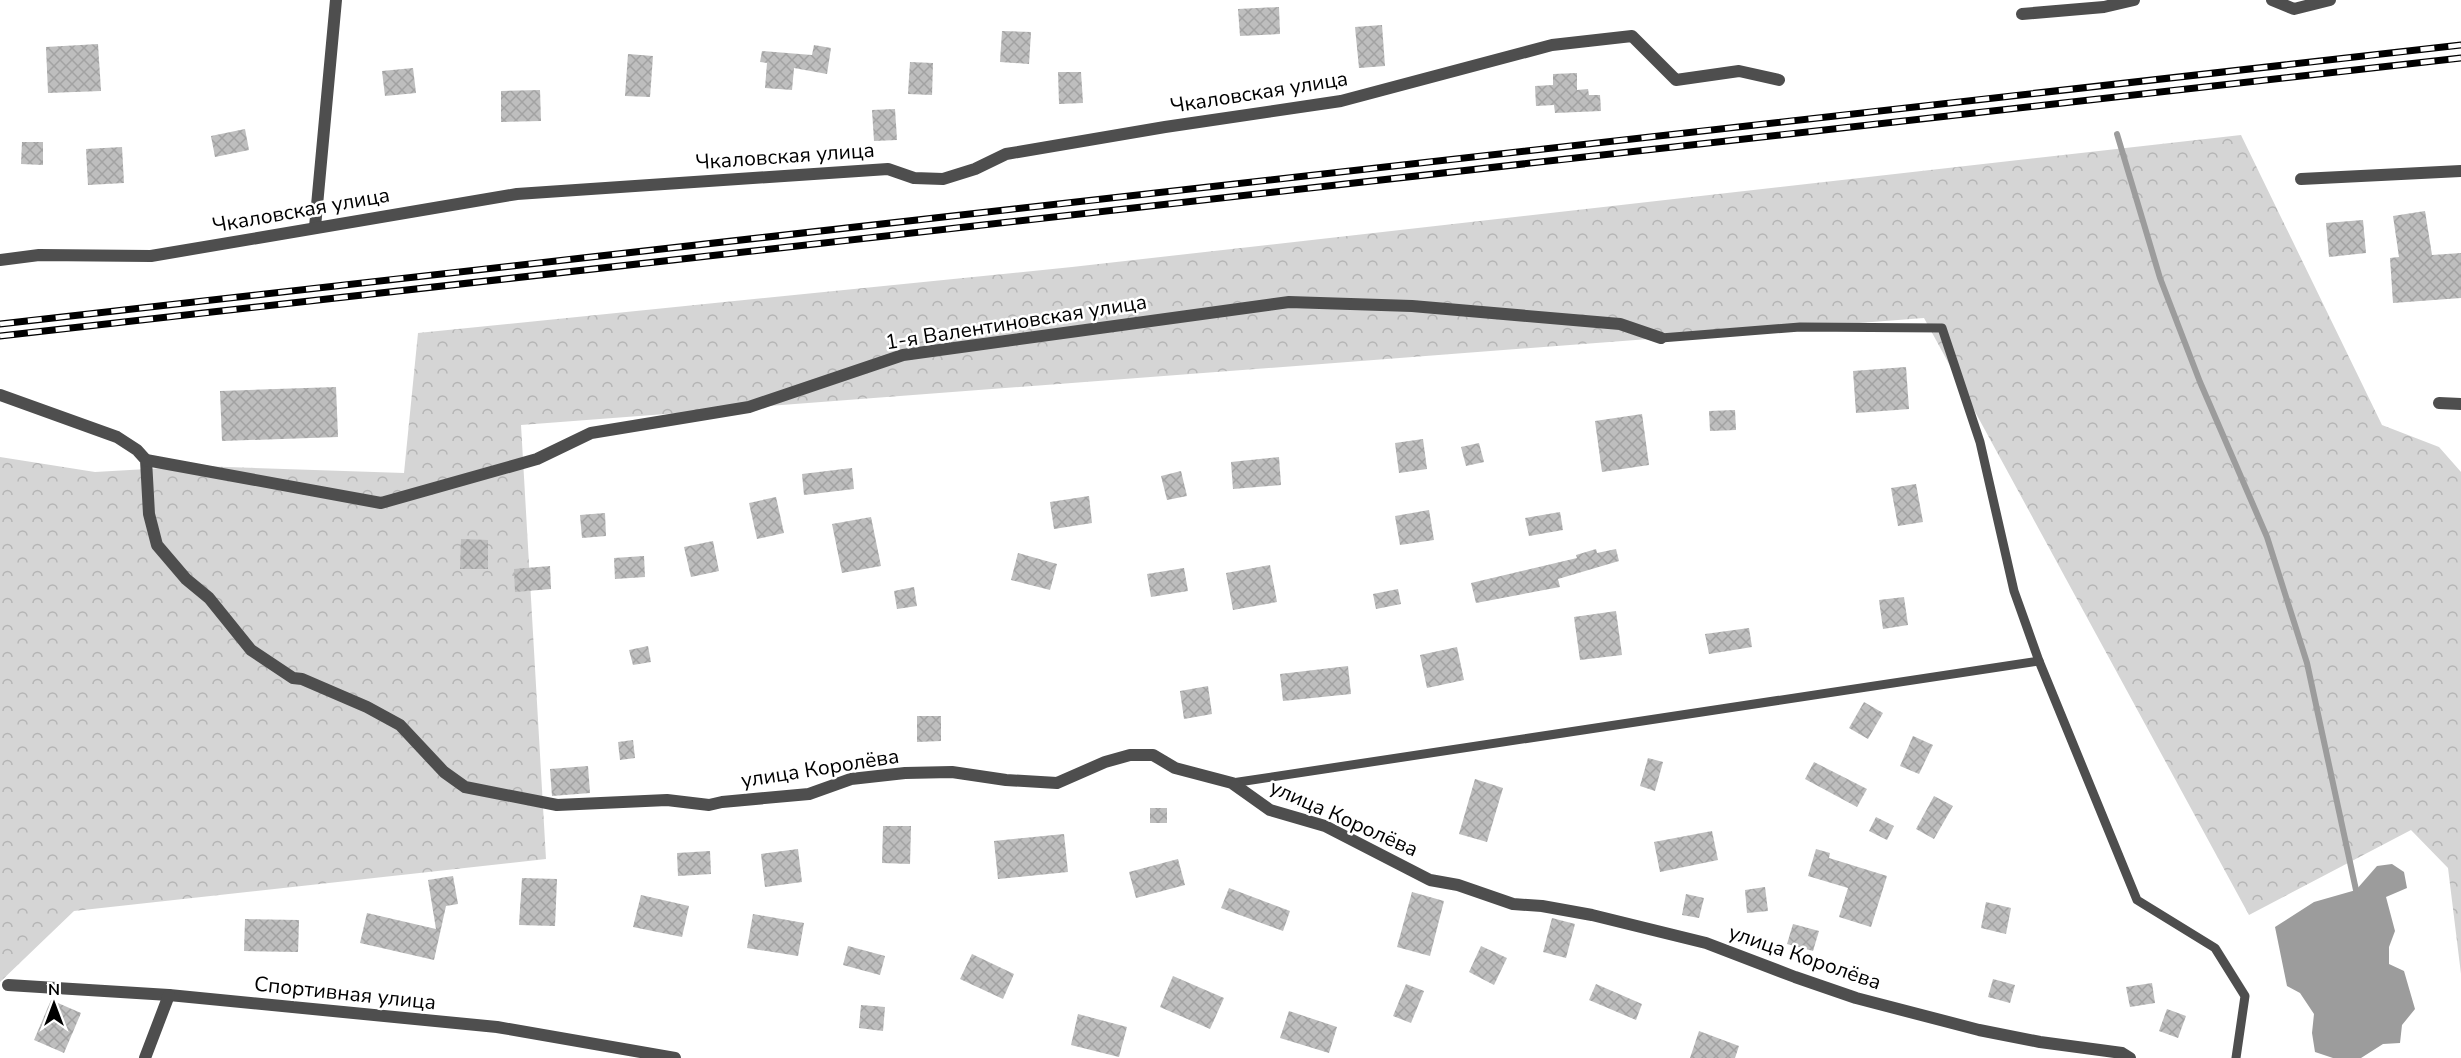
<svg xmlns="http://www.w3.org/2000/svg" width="2461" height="1058" viewBox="0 0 2461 1058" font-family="'Nunito Sans',sans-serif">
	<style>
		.forest { fill: url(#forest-crowns) }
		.water { fill: #9c9c9c }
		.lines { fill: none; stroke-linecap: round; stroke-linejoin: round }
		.stream { stroke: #9c9c9c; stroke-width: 6 }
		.building { fill: url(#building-cross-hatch) }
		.lane { stroke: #4e4e4e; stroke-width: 9 }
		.street { stroke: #4e4e4e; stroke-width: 12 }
		.rail-casing { stroke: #000; stroke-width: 7 }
		.rail { stroke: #fff; stroke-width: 4.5; stroke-dasharray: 14; stroke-linecap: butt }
		.labels { text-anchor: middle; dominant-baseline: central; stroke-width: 5; stroke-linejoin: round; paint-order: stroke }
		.street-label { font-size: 21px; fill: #000; stroke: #fff }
	</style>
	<defs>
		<pattern id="forest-crowns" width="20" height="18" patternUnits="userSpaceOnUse" patternTransform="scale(1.5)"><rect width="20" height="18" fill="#d5d5d5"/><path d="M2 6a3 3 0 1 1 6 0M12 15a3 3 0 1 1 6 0" fill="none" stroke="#b5b5b5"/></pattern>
		<pattern id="building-cross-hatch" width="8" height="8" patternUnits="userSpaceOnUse" patternTransform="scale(1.5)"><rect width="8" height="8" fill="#bebebe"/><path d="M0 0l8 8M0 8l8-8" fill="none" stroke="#a2a2a2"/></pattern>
	</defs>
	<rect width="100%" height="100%" fill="#fff"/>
	<polygon class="forest" points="2241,135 2382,425 2439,447 2461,472 2461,974 2448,868 2411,830 2249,915 1924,318 521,425 546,859 74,911 0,982 0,457 95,472 199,466 404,473 418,333 1072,267"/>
	<polygon class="water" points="2392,864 2404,872 2407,888 2386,897 2395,931 2389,947 2389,964 2404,971 2415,1009 2402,1025 2400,1043 2383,1044 2361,1058 2333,1058 2315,1052 2312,1033 2314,1014 2300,993 2287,986 2275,927 2314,902 2356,890 2377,866"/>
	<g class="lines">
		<polyline class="stream" points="2117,134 2160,278 2200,382 2267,537 2307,663 2356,890"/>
	</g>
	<g class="building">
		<polygon points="1279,7 1280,34 1240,36 1238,9"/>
		<polygon points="1382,25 1385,66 1359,68 1355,27"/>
		<polygon points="1002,31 1031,32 1029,64 1000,62"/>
		<polygon points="98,44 101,91 48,93 46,47"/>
		<polygon points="814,45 831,48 827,74 794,68 792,90 765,88 767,63 760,62 762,51 812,55"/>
		<polygon points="628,54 653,56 650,97 625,96"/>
		<polygon points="910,62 933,63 932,95 908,94"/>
		<polygon points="413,68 416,93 385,96 382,71"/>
		<polygon points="1058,72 1081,72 1083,103 1059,104"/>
		<polygon points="1577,73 1577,90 1588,89 1589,95 1600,95 1601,111 1555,113 1554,105 1536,106 1535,86 1553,85 1553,74"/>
		<polygon points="540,90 541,121 501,122 501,91"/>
		<polygon points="895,109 897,140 874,141 872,110"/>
		<polygon points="245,129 249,150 215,157 211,136"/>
		<polygon points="22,142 43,142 43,165 21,164"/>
		<polygon points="122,147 124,183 88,185 86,149"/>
		<polygon points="2425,211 2432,255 2461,253 2461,298 2393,303 2390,258 2399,257 2393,216"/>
		<polygon points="2363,220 2366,253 2329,257 2326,223"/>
		<polygon points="1906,367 1909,409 1856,413 1853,371"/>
		<polygon points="336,387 338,437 222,441 220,391"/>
		<polygon points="1735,410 1736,430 1710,431 1709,411"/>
		<polygon points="1642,414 1649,465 1602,472 1595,421"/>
		<polygon points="1423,439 1427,469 1399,473 1395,443"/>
		<polygon points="1479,443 1484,462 1466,466 1461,447"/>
		<polygon points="1279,457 1281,485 1233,489 1231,462"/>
		<polygon points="852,468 854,489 804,495 802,474"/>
		<polygon points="1181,471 1187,496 1167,500 1161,476"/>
		<polygon points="1916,484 1923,522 1898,526 1891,488"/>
		<polygon points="1089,496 1092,523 1054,529 1050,502"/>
		<polygon points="776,497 784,533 757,539 749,503"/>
		<polygon points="1429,510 1434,540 1400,545 1395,516"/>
		<polygon points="1560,512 1563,530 1529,536 1525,518"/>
		<polygon points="605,513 606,536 582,538 580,515"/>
		<polygon points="871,517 881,566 842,573 832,524"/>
		<polygon points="461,539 488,540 488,569 460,569"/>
		<polygon points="713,541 719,571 691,577 684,547"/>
		<polygon points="1596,549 1597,553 1616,549 1619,561 1558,579 1560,587 1476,603 1471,583 1577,558 1576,555"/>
		<polygon points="1018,553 1057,564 1050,590 1011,580"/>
		<polygon points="644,556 645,577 615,579 614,558"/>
		<polygon points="1270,565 1277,602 1233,610 1226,573"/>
		<polygon points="550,566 551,589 515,592 514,569"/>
		<polygon points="1184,568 1188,591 1151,597 1147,574"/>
		<polygon points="914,587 917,606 897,609 894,591"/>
		<polygon points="1398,589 1401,604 1376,609 1373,594"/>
		<polygon points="1904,597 1908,625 1883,629 1879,600"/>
		<polygon points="1616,611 1622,655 1580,660 1574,617"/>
		<polygon points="1749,628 1752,647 1709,654 1705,634"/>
		<polygon points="648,646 651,662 633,665 629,650"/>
		<polygon points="1457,647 1464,680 1427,688 1420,655"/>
		<polygon points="1348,666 1351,694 1283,701 1280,674"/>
		<polygon points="1208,686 1212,714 1184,719 1180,691"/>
		<polygon points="1864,702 1883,713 1868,739 1849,728"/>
		<polygon points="917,716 941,716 941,741 917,742"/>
		<polygon points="1913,736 1933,745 1919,774 1900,766"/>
		<polygon points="633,740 635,758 620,760 618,742"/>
		<polygon points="1648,758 1663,762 1655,791 1640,786"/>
		<polygon points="1814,762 1867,789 1857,807 1805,779"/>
		<polygon points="588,766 590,793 552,796 550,769"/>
		<polygon points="1475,779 1503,788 1487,842 1459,834"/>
		<polygon points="1934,796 1953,806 1934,839 1916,829"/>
		<rect x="1150" y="808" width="17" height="15"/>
		<polygon points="1876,817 1894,826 1887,840 1869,831"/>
		<polygon points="883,826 911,826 910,864 882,863"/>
		<polygon points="1712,831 1718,860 1660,872 1654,842"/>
		<polygon points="1064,834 1068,872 998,879 994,841"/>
		<polygon points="798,849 802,882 765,887 761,854"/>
		<polygon points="1816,849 1830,853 1829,858 1887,876 1871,927 1839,917 1848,888 1808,876"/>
		<polygon points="710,851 711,874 678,876 677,853"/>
		<polygon points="1178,859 1185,885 1136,898 1129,872"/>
		<polygon points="453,876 458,904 446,906 434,960 360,943 367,913 436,929 428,880"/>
		<polygon points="522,878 557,879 555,926 519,925"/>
		<polygon points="1765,887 1768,911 1747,913 1745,890"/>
		<polygon points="1229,888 1290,911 1283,931 1221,908"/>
		<polygon points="1412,892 1444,901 1430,956 1397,947"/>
		<polygon points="1686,894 1704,898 1699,918 1682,915"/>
		<polygon points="641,895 689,906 682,937 633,927"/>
		<polygon points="1986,902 2011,908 2006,934 1981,928"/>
		<polygon points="753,914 804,923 798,956 747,948"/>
		<polygon points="1552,918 1575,924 1566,958 1543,952"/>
		<polygon points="245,919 299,920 298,952 244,951"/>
		<polygon points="1793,924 1819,931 1813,951 1787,944"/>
		<polygon points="848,946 885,956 880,975 843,965"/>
		<polygon points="1481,946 1507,958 1494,985 1469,972"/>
		<polygon points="972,954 1014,974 1003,999 960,979"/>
		<polygon points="1173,976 1224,998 1210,1029 1160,1007"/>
		<polygon points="1993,979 2015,985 2010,1003 1988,997"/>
		<polygon points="2152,983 2155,1003 2130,1007 2126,987"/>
		<polygon points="1406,984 1424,991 1411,1023 1393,1016"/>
		<polygon points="1596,984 1642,1004 1636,1020 1589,1000"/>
		<polygon points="51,1000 81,1013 64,1053 34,1040"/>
		<polygon points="861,1005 885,1007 883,1031 859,1028"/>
		<polygon points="2167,1009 2186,1016 2178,1038 2159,1031"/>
		<polygon points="1289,1011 1337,1027 1329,1053 1280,1038"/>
		<polygon points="1078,1014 1127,1027 1119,1057 1071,1045"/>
		<polygon points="1699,1031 1739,1046 1735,1058 1690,1058"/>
	</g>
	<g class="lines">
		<g class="lane">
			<polyline points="1661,338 1800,327 1942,328 1980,442 2014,591 2039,661 2137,900 2215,948 2245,996 2236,1058"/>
			<polyline points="1232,783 2039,661"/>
		</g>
		<g class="street">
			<polyline points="2272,0 2294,9 2330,0"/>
			<polyline points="2022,14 2104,7 2134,0"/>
			<polyline points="2301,179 2461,171"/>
			<polyline points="315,227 336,0"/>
			<polyline points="0,260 39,255 151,256 517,194 888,169 914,178 943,179 975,169 1006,154 1165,127 1341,101 1552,45 1632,36 1676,80 1739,71 1779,80"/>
			<polyline points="0,395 117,437 137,450 146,460 149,514 157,545 186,579 209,598 251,650 293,678 302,679 367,707 400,725 444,772 465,787 557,805 667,800 709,805 722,802 809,794 851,779 905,773 952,772 1006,780 1057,783 1105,762 1130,755 1153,755 1175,768 1232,783 1270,810 1325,826 1430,880 1458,885 1513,904 1542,906 1592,915 1706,943 1795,977 1856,998 1979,1030 2040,1042 2122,1053 2130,1058"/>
			<polyline points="2439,403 2461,404"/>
			<polyline points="146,460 381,503 537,459 591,433 749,407 903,355 1289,302 1412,306 1620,324 1661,338"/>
			<polyline points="8,985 169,995 497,1027 675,1058"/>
			<polyline points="145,1058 169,995"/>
		</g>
		<defs>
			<g id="rail">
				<polyline points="0,324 2461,45"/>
				<polyline points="0,336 2461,58"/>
			</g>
		</defs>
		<use href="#rail" class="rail-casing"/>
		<use href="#rail" class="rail"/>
	</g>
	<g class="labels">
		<g class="street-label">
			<text transform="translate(1259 92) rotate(-9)">Чкаловская улица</text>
			<text transform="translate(785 156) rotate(-4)">Чкаловская улица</text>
			<text transform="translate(301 210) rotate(-10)">Чкаловская улица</text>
			<text transform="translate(1016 322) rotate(-9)">1-я Валентиновская улица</text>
			<text transform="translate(820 768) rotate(-9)">улица Королёва</text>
			<text transform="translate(1344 818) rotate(24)">улица Королёва</text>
			<text transform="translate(1805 957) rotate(19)">улица Королёва</text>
			<text transform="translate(345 993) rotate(6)">Спортивная улица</text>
		</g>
	</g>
	<g transform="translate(54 1004)" stroke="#ffffff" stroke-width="4.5" paint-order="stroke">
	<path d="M0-4.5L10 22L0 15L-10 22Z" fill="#000000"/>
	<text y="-9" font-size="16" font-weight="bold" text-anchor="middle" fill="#000000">N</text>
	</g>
</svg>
